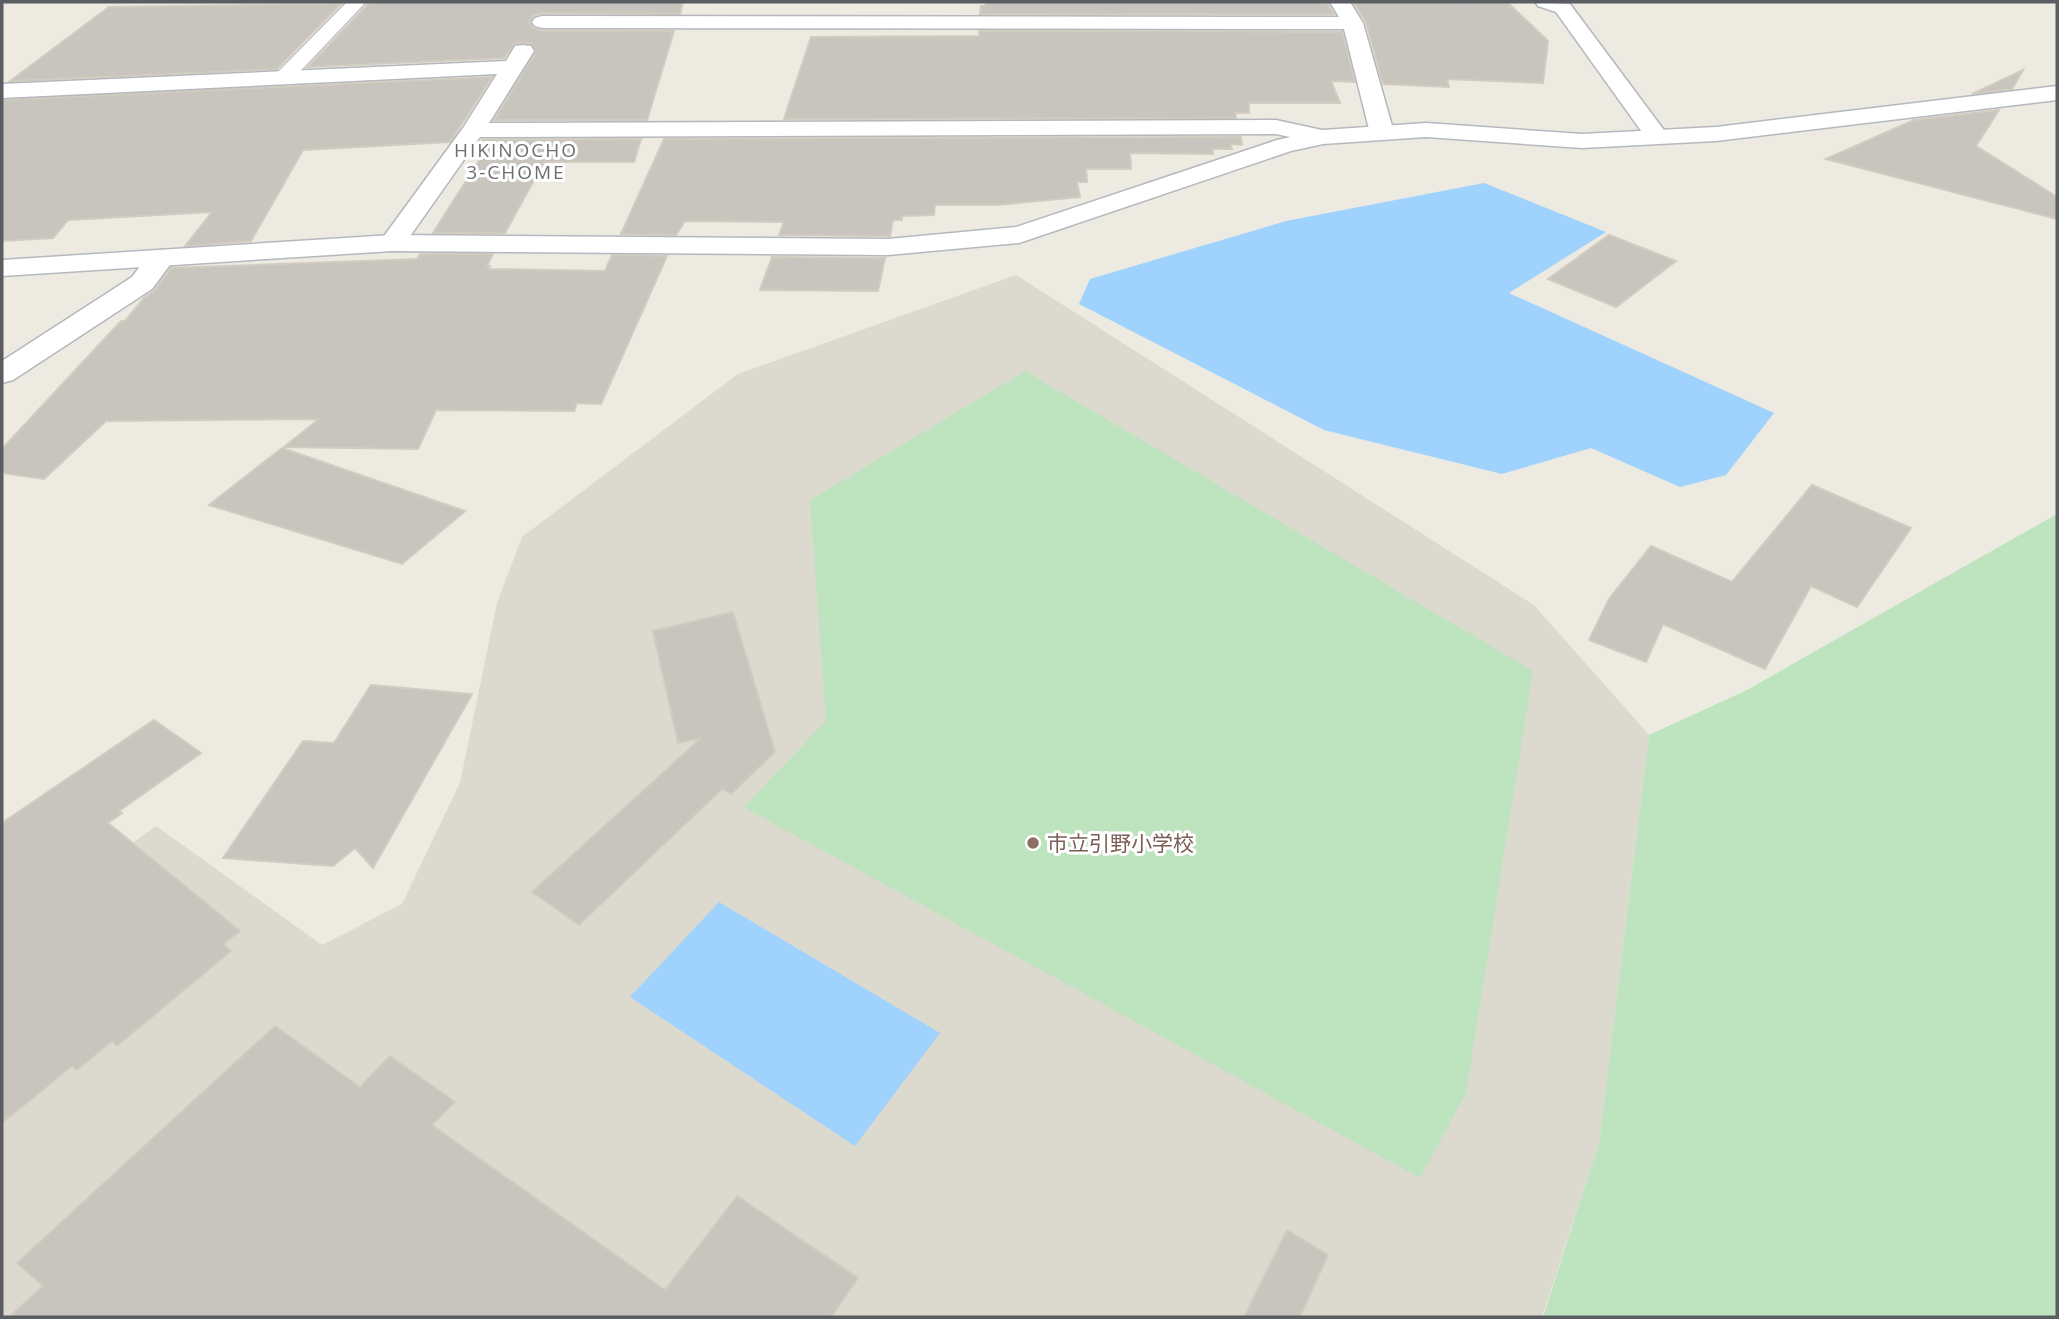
<svg xmlns="http://www.w3.org/2000/svg" width="2059" height="1319" viewBox="0 0 2059 1319" font-family="'Open Sans','Noto Sans JP',sans-serif">
	<style>
		.education { fill: #dcd9cf }
		.green { fill: #bde4be }
		.water { fill: #9fd3fe }
		.building { fill: #c8c4be; stroke: #d1ccbf; stroke-width: 2 }
		.lines { fill: none; stroke-linecap: round; stroke-linejoin: round }
		.lane-casing { stroke: #b4b7bc; stroke-width: 2 }
		.street-casing { stroke: #b4b7bc; stroke-width: 3 }
		.secondary-casing { stroke: #b5b8be; stroke-width: 3 }
		.lane { fill: #fff; fill-rule: evenodd }
		.street { fill: #fff; fill-rule: evenodd }
		.secondary { fill: #fff; fill-rule: evenodd }
		.education-dot { fill: #8d6e63; stroke: #fff; stroke-width: 2.5 }
		.labels { text-anchor: middle; dominant-baseline: central; stroke-width: 6; stroke-linejoin: round; paint-order: stroke }
		.far-neighbourhood-label { font-size: 19px; letter-spacing: 2px; fill: #6b6f74; stroke: #fff }
		.education-label { font-size: 21px; fill: #785e54; stroke: #fff; text-anchor: start }
	</style>
	<rect width="100%" height="100%" fill="#eceae1"/>
	<polygon class="education" points="1016,275 1534,605 1649,735 1599,1143 1542,1317 2,1317 2,939 156,826 322,945 402,904 460,783 497,603 522,537 738,374"/>
	<g class="green">
		<polygon points="1025,371 1533,671 1466,1093 1420,1178 744,807 826,721 810,500"/>
		<polygon points="2057,514 2057,1317 1543,1317 1599,1143 1649,735 1745,691"/>
	</g>
	<g class="water">
		<polygon points="1484,183 1606,232 1509,293 1774,413 1726,475 1680,487 1591,448 1502,474 1324,430 1079,304 1090,279 1286,221"/>
		<polygon points="719,902 940,1033 855,1146 630,997"/>
	</g>
	<g class="building">
		<polygon points="377,2 683,2 680,14 542,13 534,15 529,22 533,28 542,31 674,31 647,120 494,120 536,52 531,43 515,43 504,58 308,67 368,4"/>
		<polygon points="986,2 1321,2 1328,4 1334,14 980,14 981,6 985,6"/>
		<polygon points="1507,2 1548,41 1543,83 1447,79 1449,87 1383,84 1366,22 1354,3"/>
		<polygon points="341,4 277,69 10,81 109,7"/>
		<polygon points="979,31 1342,32 1355,82 1331,81 1340,103 1249,103 1249,113 1235,113 1236,118 784,119 811,37 979,36"/>
		<polygon points="2023,70 2012,89 1972,94"/>
		<polygon points="492,77 450,142 303,150 251,241 185,246 212,212 68,220 53,238 2,241 2,100"/>
		<polygon points="1999,110 1976,146 2057,197 2057,219 1826,159 1914,120"/>
		<polygon points="1241,137 1242,145 1230,144 1232,149 1212,149 1213,154 1130,153 1131,169 1086,169 1087,182 1077,182 1080,197 996,205 935,205 934,215 902,216 902,220 893,220 890,236 779,235 784,222 685,221 676,235 621,234 664,139"/>
		<polygon points="641,139 634,162 544,162 505,233 433,233 492,140 481,140"/>
		<polygon points="1609,235 1676,261 1616,307 1548,279"/>
		<polygon points="420,254 493,254 487,266 490,266 489,269 605,271 612,255 667,256 601,404 577,403 574,411 436,410 418,449 284,447 319,419 106,421 44,479 2,473 2,449 121,321 125,321 144,298 154,291 171,268 417,259"/>
		<polygon points="772,257 885,258 878,291 760,290"/>
		<polygon points="282,448 392,486 465,511 402,564 209,505"/>
		<polygon points="1812,485 1911,528 1857,607 1811,586 1765,669 1663,624 1646,662 1589,640 1609,599 1651,546 1732,582"/>
		<polygon points="733,612 775,752 731,794 722,789 579,925 532,892 701,738 678,743 653,631"/>
		<polygon points="371,685 472,694 373,868 355,848 333,866 223,858 303,741 334,743"/>
		<polygon points="154,720 201,753 119,811 122,813 108,823 240,931 223,944 231,951 117,1046 112,1041 77,1070 72,1066 2,1123 2,823"/>
		<polygon points="275,1026 360,1087 390,1056 455,1102 432,1125 665,1290 737,1196 858,1278 831,1317 9,1317 43,1286 17,1263"/>
		<polygon points="1287,1230 1328,1255 1300,1317 1244,1317"/>
	</g>
	<g class="lines">
		<defs>
			<polygon id="lane" points="347,2 366,2 291,81 277,81 274,77 277,73"/>
			<g id="street">
				<polygon points="1330,2 1350,2 1363,23 1394,133 1390,138 1374,138 1370,133 1344,29 542,28 535,26 532,22 535,18 542,16 1339,17"/>
				<polygon points="1535,2 1570,4 1669,137 1665,142 1649,142 1556,12 1538,6"/>
				<polygon points="523,45 531,46 534,51 489,123 1276,120 1331,132 1335,137 1331,142 1323,144 1276,134 480,137 401,249 392,251 383,249 379,243 463,128 497,74 2,98 2,84 506,61 515,46"/>
				<polygon points="161,250 171,252 175,258 152,289 13,380 2,383 2,361 132,277 151,252"/>
			</g>
			<polygon id="secondary" points="2057,86 2057,100 1716,141 1582,148 1426,137 1323,144 1291,151 1019,243 888,255 392,251 2,276 2,260 392,235 888,239 1016,227 1277,140 1323,130 1426,123 1582,134 1716,127"/>
		</defs>
		<use href="#lane" class="lane-casing"/>
		<use href="#street" class="street-casing"/>
		<use href="#secondary" class="secondary-casing"/>
		<use href="#lane" class="lane"/>
		<use href="#street" class="street"/>
		<use href="#secondary" class="secondary"/>
	</g>
	<circle class="education-dot" cx="1033" cy="843" r="7"/>
	<g class="labels">
		<g class="far-neighbourhood-label">
			<text x="516" y="150">HIKINOCHO<tspan x="516" dy="22">3-CHOME</tspan></text>
		</g>
		<g class="education-label">
			<text x="1047" y="843">市立引野小学校</text>
		</g>
	</g>
	<rect width="2059" height="1319" fill="none" stroke="#5a5d62" stroke-width="7"/>
</svg>
